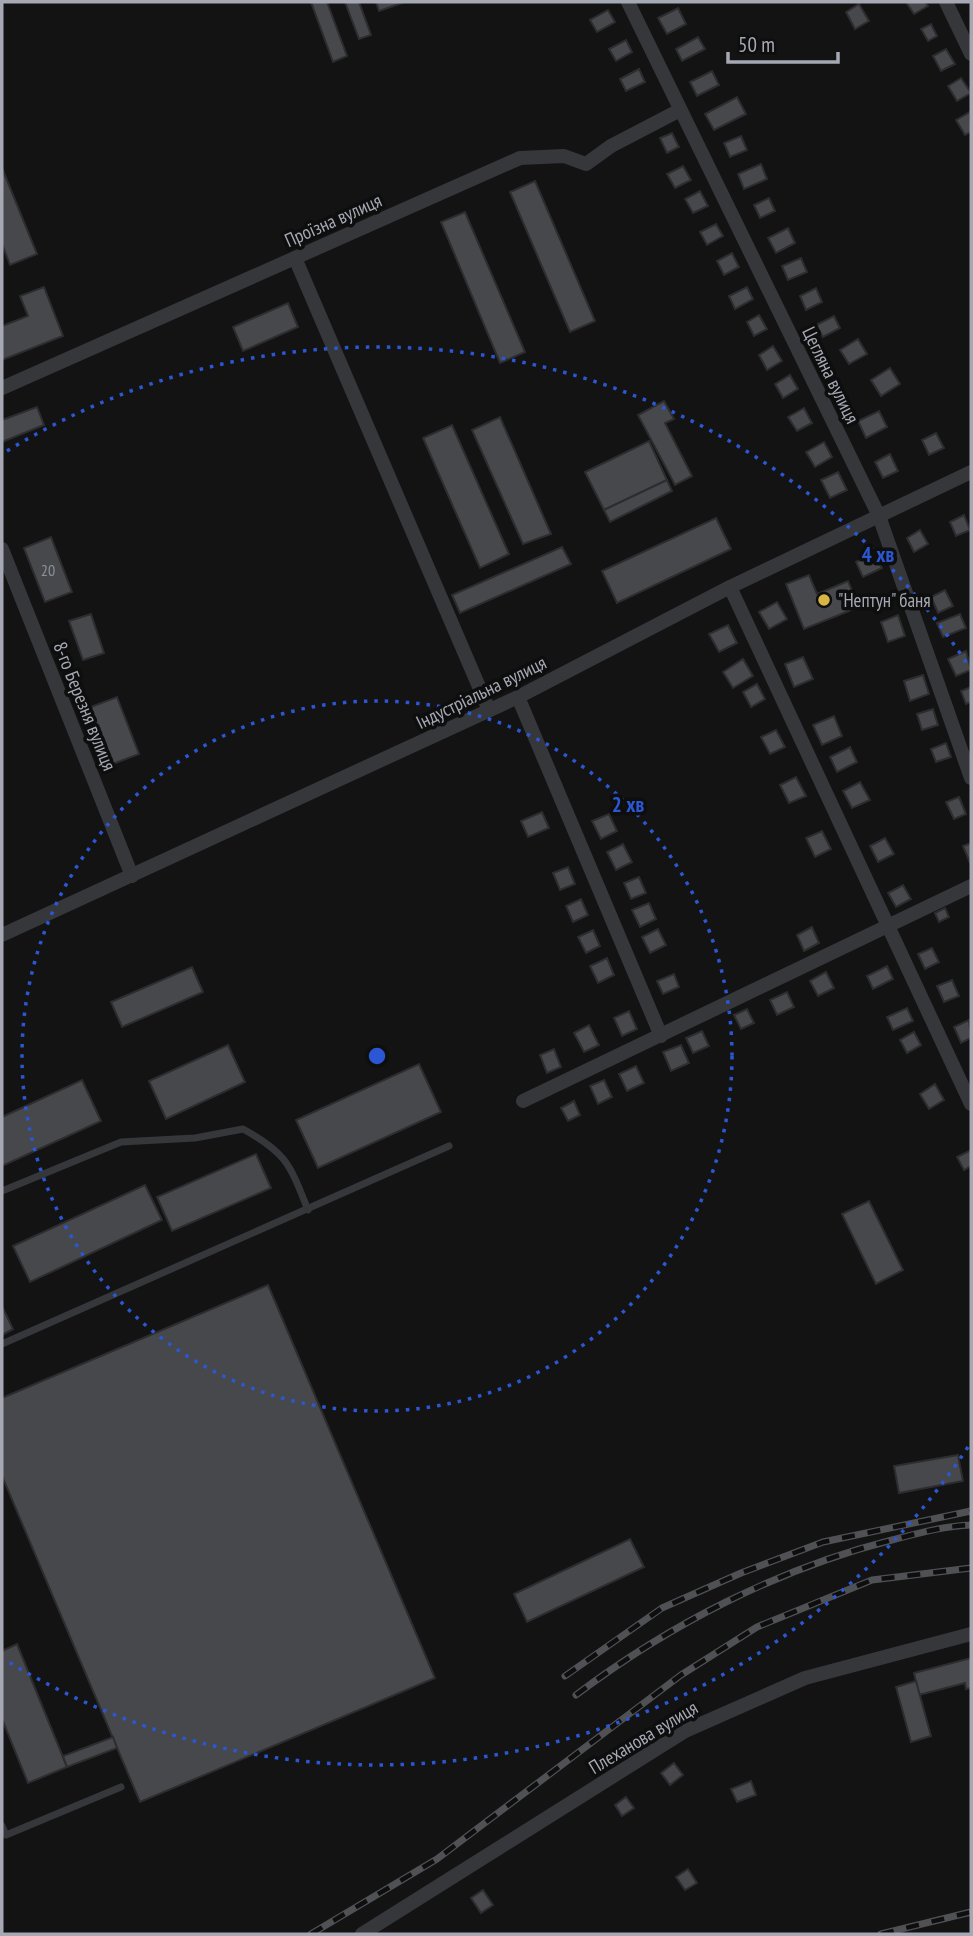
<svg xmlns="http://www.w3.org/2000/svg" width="973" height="1936" viewBox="0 0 973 1936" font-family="'PT Sans Narrow',sans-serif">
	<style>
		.building { fill: #47484c; stroke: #2d2d30; stroke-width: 2 }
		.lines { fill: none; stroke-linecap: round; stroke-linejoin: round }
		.service { stroke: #36373b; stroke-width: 7 }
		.minor { stroke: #36373b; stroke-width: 14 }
		.rail-casing { stroke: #505155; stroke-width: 7 }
		.rail { stroke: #0e0e0f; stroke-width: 4.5; stroke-dasharray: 13; stroke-linecap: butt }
		.ring { fill: none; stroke: #2b57d4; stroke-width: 3.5; stroke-dasharray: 3.5 7 }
		.poi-dot { fill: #d9b546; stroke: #0e0e0f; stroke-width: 2.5 }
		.labels { text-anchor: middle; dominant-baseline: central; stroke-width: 7; stroke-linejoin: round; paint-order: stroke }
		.number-label { font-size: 16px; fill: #8e9199 }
		.street-label { font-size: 19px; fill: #a6a9b3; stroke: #0e0e0f }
		.poi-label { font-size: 19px; fill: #a6a9b3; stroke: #0e0e0f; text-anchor: start }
		.centre { fill: #2b57d4; stroke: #0e0e0f; stroke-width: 3.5 }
		.ring-label { font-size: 21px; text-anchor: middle; font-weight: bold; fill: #2b57d4; stroke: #0e0e0f; stroke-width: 7; stroke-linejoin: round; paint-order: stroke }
	</style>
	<rect width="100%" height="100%" fill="#131314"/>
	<g class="building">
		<polygon points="311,2 327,2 347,56 333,62"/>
		<polygon points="345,2 359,2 371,35 359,39"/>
		<polygon points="376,2 405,2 379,11"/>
		<polygon points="906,2 925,2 928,6 914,14"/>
		<polygon points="859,4 869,21 855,29 846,12"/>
		<polygon points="678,8 686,24 667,34 658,18"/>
		<polygon points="608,10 615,22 597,32 590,20"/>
		<polygon points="931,24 937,36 928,41 921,29"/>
		<polygon points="698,37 705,49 682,61 676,49"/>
		<polygon points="626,40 632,52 616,61 609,49"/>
		<polygon points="946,49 955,64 941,71 933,56"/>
		<polygon points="639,69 645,82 626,91 620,79"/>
		<polygon points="712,71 719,85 697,96 690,82"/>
		<polygon points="961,78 971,93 957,101 948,86"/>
		<polygon points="737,97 746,114 714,130 705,114"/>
		<polygon points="970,112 971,132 965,135 956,120"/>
		<polygon points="672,133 679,147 667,153 660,138"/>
		<polygon points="741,136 747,150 730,157 724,143"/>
		<polygon points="761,164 767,179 744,189 738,174"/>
		<polygon points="683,166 691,180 675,188 667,174"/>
		<polygon points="2,168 37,254 10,265 2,244"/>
		<polygon points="535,181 595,321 570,332 510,192"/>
		<polygon points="700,191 708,206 693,213 685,199"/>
		<polygon points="769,198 775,211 760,218 754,205"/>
		<polygon points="465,212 525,352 500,363 441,222"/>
		<polygon points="716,224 723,236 707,245 700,232"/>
		<polygon points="788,228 795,243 776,253 768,238"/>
		<polygon points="732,253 739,267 724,275 717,261"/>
		<polygon points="801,258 807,272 788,280 782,266"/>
		<polygon points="44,287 63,336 2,360 2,326 28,316 20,296"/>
		<polygon points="747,287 753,299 735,309 729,296"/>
		<polygon points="816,288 822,302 806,310 800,296"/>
		<polygon points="288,303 298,327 243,351 233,327"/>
		<polygon points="759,315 767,329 754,336 747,322"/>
		<polygon points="834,316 840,328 823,337 816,325"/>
		<polygon points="858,339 867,354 849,364 840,350"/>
		<polygon points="773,346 782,361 767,370 759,355"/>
		<polygon points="890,368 900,384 881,396 871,380"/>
		<polygon points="790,375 798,389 783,398 775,384"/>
		<polygon points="664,401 674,419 665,423 692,476 675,485 638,415"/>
		<polygon points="37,407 44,425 2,442 2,420"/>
		<polygon points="804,408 812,423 797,431 788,417"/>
		<polygon points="879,411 887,427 866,438 858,421"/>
		<polygon points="500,417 551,534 523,544 472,430"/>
		<polygon points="452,425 509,554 480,568 423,438"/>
		<polygon points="936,433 944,448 929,455 922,440"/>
		<polygon points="649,441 667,480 604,510 585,472"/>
		<polygon points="824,442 832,457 815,467 806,452"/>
		<polygon points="890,454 898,471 883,478 875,462"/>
		<polygon points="838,472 847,490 830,498 821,480"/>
		<polygon points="667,480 672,491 610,522 604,510"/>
		<polygon points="964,515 970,530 956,536 950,522"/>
		<polygon points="716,518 731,549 617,603 602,571"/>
		<polygon points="920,530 928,544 914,552 907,538"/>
		<polygon points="51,537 72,592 45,602 24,548"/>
		<polygon points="562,547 571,564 460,613 452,595"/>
		<polygon points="874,553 882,568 863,577 856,562"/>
		<polygon points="809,575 817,594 848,581 859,607 804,629 786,584"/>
		<polygon points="945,590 953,606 938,613 931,597"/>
		<polygon points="777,602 787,619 769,629 759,612"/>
		<polygon points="91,614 104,653 83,660 69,621"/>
		<polygon points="960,614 966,628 943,637 937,623"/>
		<polygon points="898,615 905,636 888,642 881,622"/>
		<polygon points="728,625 737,643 719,652 709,634"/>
		<polygon points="966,651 971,670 956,676 948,659"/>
		<polygon points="803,657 813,679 794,687 785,664"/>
		<polygon points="743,659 753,676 733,688 723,672"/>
		<polygon points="923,675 929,694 910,701 904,681"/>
		<polygon points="757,684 765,699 751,707 743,692"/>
		<polygon points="971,687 971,702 966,704 961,691"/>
		<polygon points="117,697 139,754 110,765 88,708"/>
		<polygon points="933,709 938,725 922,730 917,714"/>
		<polygon points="834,716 842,736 822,745 813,725"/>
		<polygon points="776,730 785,747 770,754 761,737"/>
		<polygon points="946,743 951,757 936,762 931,749"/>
		<polygon points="850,747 857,762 837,772 830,757"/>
		<polygon points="796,777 806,796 789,803 780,785"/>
		<polygon points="860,782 870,800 852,808 843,791"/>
		<polygon points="959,797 966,814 954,819 946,802"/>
		<polygon points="542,812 549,828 528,837 521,821"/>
		<polygon points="609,814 617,831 601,839 592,821"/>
		<polygon points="822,831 831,849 815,857 806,838"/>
		<polygon points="885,838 894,854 878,862 870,846"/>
		<polygon points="971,843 971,863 970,863 963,846"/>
		<polygon points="623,844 632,862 616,870 607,852"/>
		<polygon points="568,867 575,884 560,890 553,873"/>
		<polygon points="639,877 646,893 631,899 624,883"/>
		<polygon points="903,885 911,899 896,907 888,893"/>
		<polygon points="581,899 588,915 573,922 566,906"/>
		<polygon points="649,903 656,919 640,927 632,910"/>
		<polygon points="945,908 949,917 939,922 935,913"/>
		<polygon points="812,927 819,943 804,951 797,935"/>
		<polygon points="658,929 666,945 650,953 642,937"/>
		<polygon points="593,930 600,946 586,953 578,937"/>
		<polygon points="932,948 939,962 925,969 918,954"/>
		<polygon points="607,958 614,975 598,983 590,966"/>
		<polygon points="887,966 893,979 873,989 867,976"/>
		<polygon points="192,967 203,992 122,1027 111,1002"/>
		<polygon points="826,972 834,988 818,996 810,981"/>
		<polygon points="674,974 679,987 663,994 657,981"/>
		<polygon points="952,980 959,996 944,1002 937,986"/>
		<polygon points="787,992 794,1007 777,1015 770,1000"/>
		<polygon points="907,1008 913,1021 893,1030 887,1017"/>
		<polygon points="747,1009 754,1023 741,1029 734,1015"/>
		<polygon points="629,1011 637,1029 622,1036 614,1018"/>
		<polygon points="969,1020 971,1038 961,1043 954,1027"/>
		<polygon points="589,1025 599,1045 584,1052 574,1033"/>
		<polygon points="702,1031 709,1046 693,1053 686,1038"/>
		<polygon points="914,1032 921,1045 907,1053 900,1040"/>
		<polygon points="228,1045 245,1082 166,1119 149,1081"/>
		<polygon points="681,1045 689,1063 671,1071 663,1052"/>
		<polygon points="554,1049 561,1067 547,1073 540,1055"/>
		<polygon points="419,1064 441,1112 318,1168 296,1120"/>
		<polygon points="636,1066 644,1083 627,1091 619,1074"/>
		<polygon points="82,1080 101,1121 2,1166 2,1117"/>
		<polygon points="604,1080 612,1097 598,1104 590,1086"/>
		<polygon points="935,1084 944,1100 929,1109 920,1094"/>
		<polygon points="574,1101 580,1115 568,1121 561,1108"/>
		<polygon points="971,1150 971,1166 964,1170 957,1157"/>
		<polygon points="256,1154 271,1188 172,1231 157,1197"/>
		<polygon points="145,1185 162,1220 30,1282 13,1246"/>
		<polygon points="869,1201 903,1270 876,1284 842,1214"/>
		<polygon points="268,1285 435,1678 140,1802 2,1476 2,1398"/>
		<polygon points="2,1306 13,1329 2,1335"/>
		<polygon points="958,1455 963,1481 899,1493 894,1466"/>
		<polygon points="630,1539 644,1567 527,1622 514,1594"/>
		<polygon points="17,1644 67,1767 28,1783 2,1719 2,1651"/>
		<polygon points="971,1658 971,1688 966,1689 965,1683 919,1695 914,1673"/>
		<polygon points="916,1681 931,1736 911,1742 896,1687"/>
		<polygon points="113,1737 117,1748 67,1767 63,1756"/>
		<polygon points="674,1763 683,1775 670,1785 661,1773"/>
		<polygon points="751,1781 756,1795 737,1802 731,1789"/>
		<polygon points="626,1797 634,1808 622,1816 615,1805"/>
		<polygon points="688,1869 697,1883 685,1890 676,1877"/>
		<polygon points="483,1890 493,1905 481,1913 471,1898"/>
	</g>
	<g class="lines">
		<g class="service">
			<path d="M2 1191 121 1142 195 1138 243 1129C287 1153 290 1165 308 1210"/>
			<polyline points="2,1344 449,1146"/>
			<polyline points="2,1826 6,1835 121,1787"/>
		</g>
		<g class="minor">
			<polyline points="628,2 879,516 971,778"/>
			<polyline points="946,2 971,54"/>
			<polyline points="295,258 489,710"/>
			<polyline points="2,388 520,158 564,156 586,164 611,146 680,110"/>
			<polyline points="2,549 132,876"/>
			<polyline points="730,587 971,1104"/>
			<polyline points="518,697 661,1036"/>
			<polyline points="2,935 518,697 730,587 971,472"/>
			<polyline points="523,1101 971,886"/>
			<polyline points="362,1934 685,1731 805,1678 971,1634"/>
		</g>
		<defs>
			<g id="rail">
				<polyline points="565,1676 662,1608 741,1573 823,1542 971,1511"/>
				<path d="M576 1695C670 1624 778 1569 892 1540 919 1533 944 1526 971 1525"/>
				<polyline points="311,1934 437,1859 681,1675 757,1627 872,1580 971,1568"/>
				<polyline points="881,1934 971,1912"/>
			</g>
		</defs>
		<use href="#rail" class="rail-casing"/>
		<use href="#rail" class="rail"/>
	</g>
	<g class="ring">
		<circle cx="377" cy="1056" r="355"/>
		<path d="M968 1447A709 709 0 0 1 7 1661M7 451A709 709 0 0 1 968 665"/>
	</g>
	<circle class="poi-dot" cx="824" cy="600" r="7"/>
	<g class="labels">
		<g class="number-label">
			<text x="48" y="570">20</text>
		</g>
		<g class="street-label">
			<text transform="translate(333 220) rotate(-24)">Проїзна вулиця</text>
			<text transform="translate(831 375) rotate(64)">Цегляна вулиця</text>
			<text transform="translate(481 692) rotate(-26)">Індустріальна вулиця</text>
			<text transform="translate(85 706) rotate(68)">8-го Березня вулиця</text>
			<text transform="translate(643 1737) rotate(-31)">Плеханова вулиця</text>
		</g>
		<g class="poi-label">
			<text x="838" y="600">"Нептун" баня</text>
		</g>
	</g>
	<circle cx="377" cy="1056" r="10" class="centre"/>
	<g class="ring-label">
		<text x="878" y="562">4 хв</text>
		<text x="628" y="812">2 хв</text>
	</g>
	<rect width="973" height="1936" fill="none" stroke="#a6a9b3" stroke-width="7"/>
	<path d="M728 52v10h110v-10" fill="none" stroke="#a6a9b3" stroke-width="3.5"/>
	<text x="738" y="52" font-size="21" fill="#a6a9b3" stroke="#0e0e0f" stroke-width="5" paint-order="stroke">50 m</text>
</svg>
